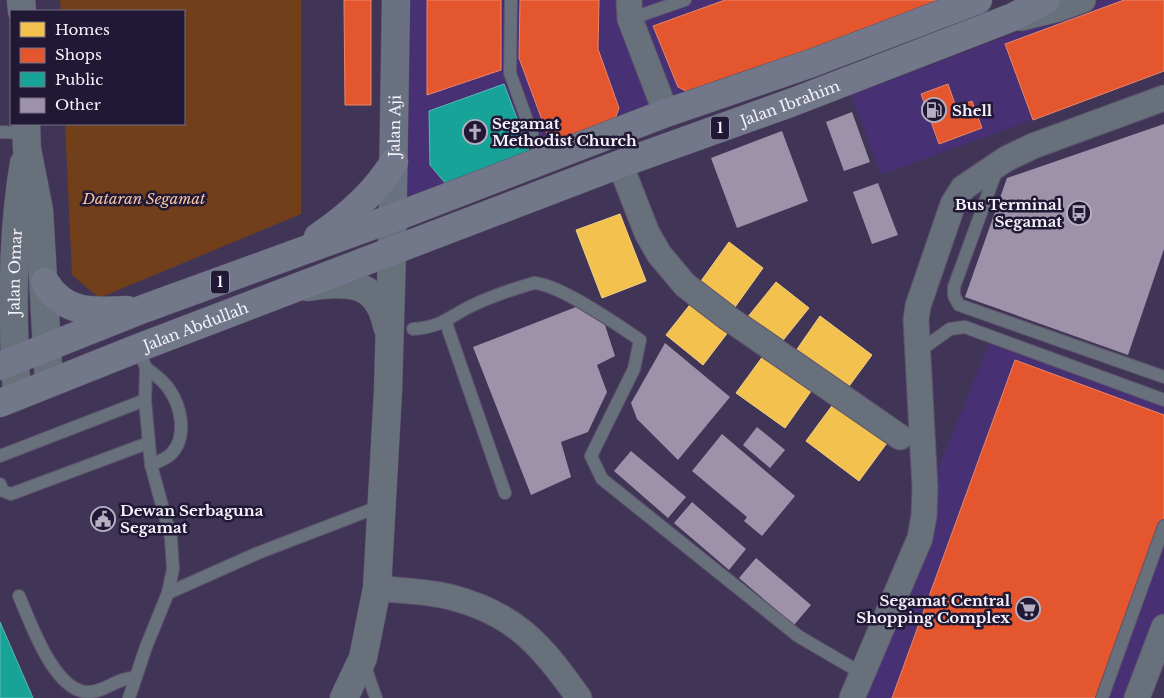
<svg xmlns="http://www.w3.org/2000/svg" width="1164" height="698" viewBox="0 0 1164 698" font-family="'Libre Baskerville',serif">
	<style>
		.built { fill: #473073 }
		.green { fill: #713f19 }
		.homes { fill: #f2c14e; stroke: #f3d082 }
		.shops { fill: #e4572e; stroke: #e9866c }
		.public { fill: #17a398; stroke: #5abbb6 }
		.building { fill: #9d92a9 }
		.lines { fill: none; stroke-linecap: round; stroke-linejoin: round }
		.service-casing { stroke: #5b526b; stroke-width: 14 }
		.minor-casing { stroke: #5b526b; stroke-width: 27 }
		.tertiary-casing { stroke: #5b526b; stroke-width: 29 }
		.secondary-casing { stroke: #5b526b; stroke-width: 29 }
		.trunk-casing { stroke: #5b526b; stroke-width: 29 }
		.service { stroke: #67707b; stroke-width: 12 }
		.minor { stroke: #67707b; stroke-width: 25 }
		.tertiary { stroke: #67707b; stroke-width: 28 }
		.secondary { stroke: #6a7182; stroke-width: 28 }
		.trunk { stroke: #72788a; stroke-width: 28 }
		.labels { text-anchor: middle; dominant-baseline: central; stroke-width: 5; stroke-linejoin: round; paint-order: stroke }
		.shield { fill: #201834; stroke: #b5b1bf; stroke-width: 1 }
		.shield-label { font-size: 14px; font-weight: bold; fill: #f5f3fb }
		.street-label { font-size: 15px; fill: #f5f3fb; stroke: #201834 }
		.poi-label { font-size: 15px; font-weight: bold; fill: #f5f3fb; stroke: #201834; text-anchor: start }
		.park-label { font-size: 15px; font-style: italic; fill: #f7c6a3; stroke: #201834 }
	</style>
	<rect width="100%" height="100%" fill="#413557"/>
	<g class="built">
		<polygon points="409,0 945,0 408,201"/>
		<polygon points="1102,0 1164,0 1164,71 881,175 851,95"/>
		<polygon points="994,332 1164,395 1164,648 1145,698 844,698"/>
	</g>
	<polygon class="green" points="60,0 301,0 301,214 99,298 72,275 65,124 184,124 184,11 61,11"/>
	<g class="homes">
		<polygon points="620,214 646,281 602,298 576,230"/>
		<polygon points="729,242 763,268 730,314 696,288"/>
		<polygon points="776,282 809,308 780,344 747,318"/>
		<polygon points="696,297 732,327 703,365 666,335"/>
		<polygon points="820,316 872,355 844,393 793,355"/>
		<polygon points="766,352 814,387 785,428 736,393"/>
		<polygon points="834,403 887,443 859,481 806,441"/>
	</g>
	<g class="shops">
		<polygon points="344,0 371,0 371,105 345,105"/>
		<polygon points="427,0 501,0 501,70 427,95"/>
		<polygon points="520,0 599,0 598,49 619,108 614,122 551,144 519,58"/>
		<polygon points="725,0 944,0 690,93 678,87 653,26"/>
		<polygon points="1124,0 1164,0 1164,71 1033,120 1005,44"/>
		<polygon points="948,84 956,107 972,101 982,128 939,144 921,94"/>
		<polygon points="1015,360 1164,415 1164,519 1099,698 892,698"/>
	</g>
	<g class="public">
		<polygon points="504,84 530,153 446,184 430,165 429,111"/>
		<polygon points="0,622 33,698 0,698"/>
	</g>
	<g class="building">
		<polygon points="852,112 870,162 844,171 826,122"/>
		<polygon points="1164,124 1164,249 1128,355 965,297 1007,178"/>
		<polygon points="782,131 808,201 737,228 711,158"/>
		<polygon points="878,183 898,235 872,244 853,192"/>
		<polygon points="576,307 605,325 615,356 597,365 607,392 588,432 561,442 571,477 531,495 473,347"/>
		<polygon points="665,343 730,397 678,460 637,419 631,403"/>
		<polygon points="757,427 785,450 770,468 743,445"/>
		<polygon points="722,434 795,496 762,536 744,521 747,517 692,471"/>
		<polygon points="631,451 686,497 668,518 614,471"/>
		<polygon points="692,502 746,549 729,570 674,523"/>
		<polygon points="756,558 811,605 794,625 739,578"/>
	</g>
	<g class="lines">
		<defs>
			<g id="service">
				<polyline points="511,0 510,73 542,162"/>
				<polyline points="630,19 685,0"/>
				<polyline points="0,132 27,133"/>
				<polyline points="997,169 954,287 954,296 959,305 1164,377"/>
				<polyline points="446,323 505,493"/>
				<path d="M413 329C442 327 447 318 471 306 490 297 513 289 534 283 559 284 618 325 640 340L634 369 591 456 602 479 798 636 863 674"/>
				<polyline points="919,351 950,329 965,327 1164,400"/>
				<path d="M146 368C154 374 163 380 169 389 181 406 188 437 171 454 166 459 157 462 151 465"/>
				<polyline points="0,456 145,400"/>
				<polyline points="0,484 3,491 11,494 148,443"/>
				<polyline points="168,593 258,553 383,505"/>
				<path d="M19 596C30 621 54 692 88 692 106 692 117 677 135 678"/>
				<polyline points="363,661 376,698"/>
				<polyline points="129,698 146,647 168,593 173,569 171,538 151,465 145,400 146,368 138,348"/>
				<polyline points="1102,698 1164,526"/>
			</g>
			<g id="minor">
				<polyline points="629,0 630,19 666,113"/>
				<polyline points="1021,18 1058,9 1083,0"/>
				<polyline points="620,164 647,233 659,254 685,285 728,318 900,437"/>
				<path d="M377 588C401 591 427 591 450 597 514 613 542 645 579 698"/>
				<polyline points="852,698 920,538 924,516 925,488 916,320 918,306 953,204 963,188 1006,159 1033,146 1164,98"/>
				<polyline points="1137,698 1164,627"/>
			</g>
			<g id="tertiary">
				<polyline points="21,0 22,11"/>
				<polyline points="26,124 27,149 39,210 49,383"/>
				<path d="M307 287C347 282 377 279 387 326"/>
				<path id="s1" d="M17 396C12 319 11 239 24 163"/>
				<polyline points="344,698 363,658 377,588 388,391 392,252"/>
			</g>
			<g id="secondary">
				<path id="s2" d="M392 252 396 0"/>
			</g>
			<g id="trunk">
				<path d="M318 237C349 216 375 193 394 162"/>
				<path d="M45 282C64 314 93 312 127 310"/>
				<polyline points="0,366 143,309 393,218 666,113 812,63 978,0"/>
				<path id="s3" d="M0 403 138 348 620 164 793 102 1013 17 1046 0"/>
			</g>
		</defs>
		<use href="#service" class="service-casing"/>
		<use href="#minor" class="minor-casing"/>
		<use href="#tertiary" class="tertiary-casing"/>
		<use href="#secondary" class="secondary-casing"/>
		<use href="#trunk" class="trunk-casing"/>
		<use href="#service" class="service"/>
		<use href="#minor" class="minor"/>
		<use href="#tertiary" class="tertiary"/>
		<use href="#secondary" class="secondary"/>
		<use href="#trunk" class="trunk"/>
	</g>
	<defs>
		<symbol id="fuel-ring" viewBox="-11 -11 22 22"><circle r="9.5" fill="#201834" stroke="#b6b0c2" stroke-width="1.5"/><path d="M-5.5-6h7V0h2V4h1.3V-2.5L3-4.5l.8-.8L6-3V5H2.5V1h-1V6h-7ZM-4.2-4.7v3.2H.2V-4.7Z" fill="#b6b0c2"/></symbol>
		<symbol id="church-ring" viewBox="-11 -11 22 22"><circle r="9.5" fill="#201834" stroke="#b6b0c2" stroke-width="1.5"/><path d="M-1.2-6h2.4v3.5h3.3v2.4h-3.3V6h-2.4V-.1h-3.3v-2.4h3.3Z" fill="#b6b0c2"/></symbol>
		<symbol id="bus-ring" viewBox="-11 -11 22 22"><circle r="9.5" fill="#201834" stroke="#b6b0c2" stroke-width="1.5"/><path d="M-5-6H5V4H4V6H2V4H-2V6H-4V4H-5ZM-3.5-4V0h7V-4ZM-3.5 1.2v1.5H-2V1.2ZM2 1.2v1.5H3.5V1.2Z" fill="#b6b0c2"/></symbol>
		<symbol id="civic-ring" viewBox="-11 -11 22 22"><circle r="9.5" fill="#201834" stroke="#b6b0c2" stroke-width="1.5"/><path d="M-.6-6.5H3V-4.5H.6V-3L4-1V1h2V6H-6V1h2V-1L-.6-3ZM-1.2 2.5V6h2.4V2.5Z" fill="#b6b0c2"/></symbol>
		<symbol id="supermarket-ring" viewBox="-11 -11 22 22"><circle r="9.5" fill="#201834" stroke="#b6b0c2" stroke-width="1.5"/><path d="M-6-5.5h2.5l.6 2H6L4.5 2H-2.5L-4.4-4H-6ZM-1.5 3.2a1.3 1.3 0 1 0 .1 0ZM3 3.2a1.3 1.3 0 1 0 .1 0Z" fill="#b6b0c2"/></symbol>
	</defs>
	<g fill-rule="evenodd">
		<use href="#fuel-ring" x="920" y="96" width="28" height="28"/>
		<use href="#church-ring" x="461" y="118" width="28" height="28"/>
		<use href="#bus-ring" x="1065" y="199" width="28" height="28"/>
		<use href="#civic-ring" x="89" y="505" width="28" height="28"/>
		<use href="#supermarket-ring" x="1014" y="595" width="28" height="28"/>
	</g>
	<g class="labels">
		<g class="shield">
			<rect x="711" y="116.5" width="18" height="23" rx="4"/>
			<rect x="211" y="270.5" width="18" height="23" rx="4"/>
		</g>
		<g class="shield-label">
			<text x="720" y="128">1</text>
			<text x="220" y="282">1</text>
		</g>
		<g class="street-label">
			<text stroke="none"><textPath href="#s3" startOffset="845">Jalan Ibrahim</textPath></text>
			<text stroke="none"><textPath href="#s2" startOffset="126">Jalan Aji</textPath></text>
			<text stroke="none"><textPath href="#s1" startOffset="124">Jalan Omar</textPath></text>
			<text stroke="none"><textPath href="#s3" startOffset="210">Jalan Abdullah</textPath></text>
		</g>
		<g class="poi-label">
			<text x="952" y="110">Shell</text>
			<text x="492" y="123">Segamat<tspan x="492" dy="17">Methodist Church</tspan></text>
			<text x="1062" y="204" text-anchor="end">Bus Terminal<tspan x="1062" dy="17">Segamat</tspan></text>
			<text x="120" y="510">Dewan Serbaguna<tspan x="120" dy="17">Segamat</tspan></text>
			<text x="1010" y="600" text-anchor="end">Segamat Central<tspan x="1010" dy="17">Shopping Complex</tspan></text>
		</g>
		<g class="park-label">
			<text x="144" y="198">Dataran Segamat</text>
		</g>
	</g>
	<rect x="10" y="10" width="175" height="115" fill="#201834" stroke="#757084"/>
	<rect x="20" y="22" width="25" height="15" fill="#f2c14e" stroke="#757084"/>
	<text x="55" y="35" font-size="15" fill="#f5f3fb">Homes</text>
	<rect x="20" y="48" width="25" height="15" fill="#e4572e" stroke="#757084"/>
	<text x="55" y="60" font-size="15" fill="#f5f3fb">Shops</text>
	<rect x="20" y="72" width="25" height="15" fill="#17a398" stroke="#757084"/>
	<text x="55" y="85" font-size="15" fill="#f5f3fb">Public</text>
	<rect x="20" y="98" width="25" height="15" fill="#9d92a9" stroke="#757084"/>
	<text x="55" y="110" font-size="15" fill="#f5f3fb">Other</text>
</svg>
